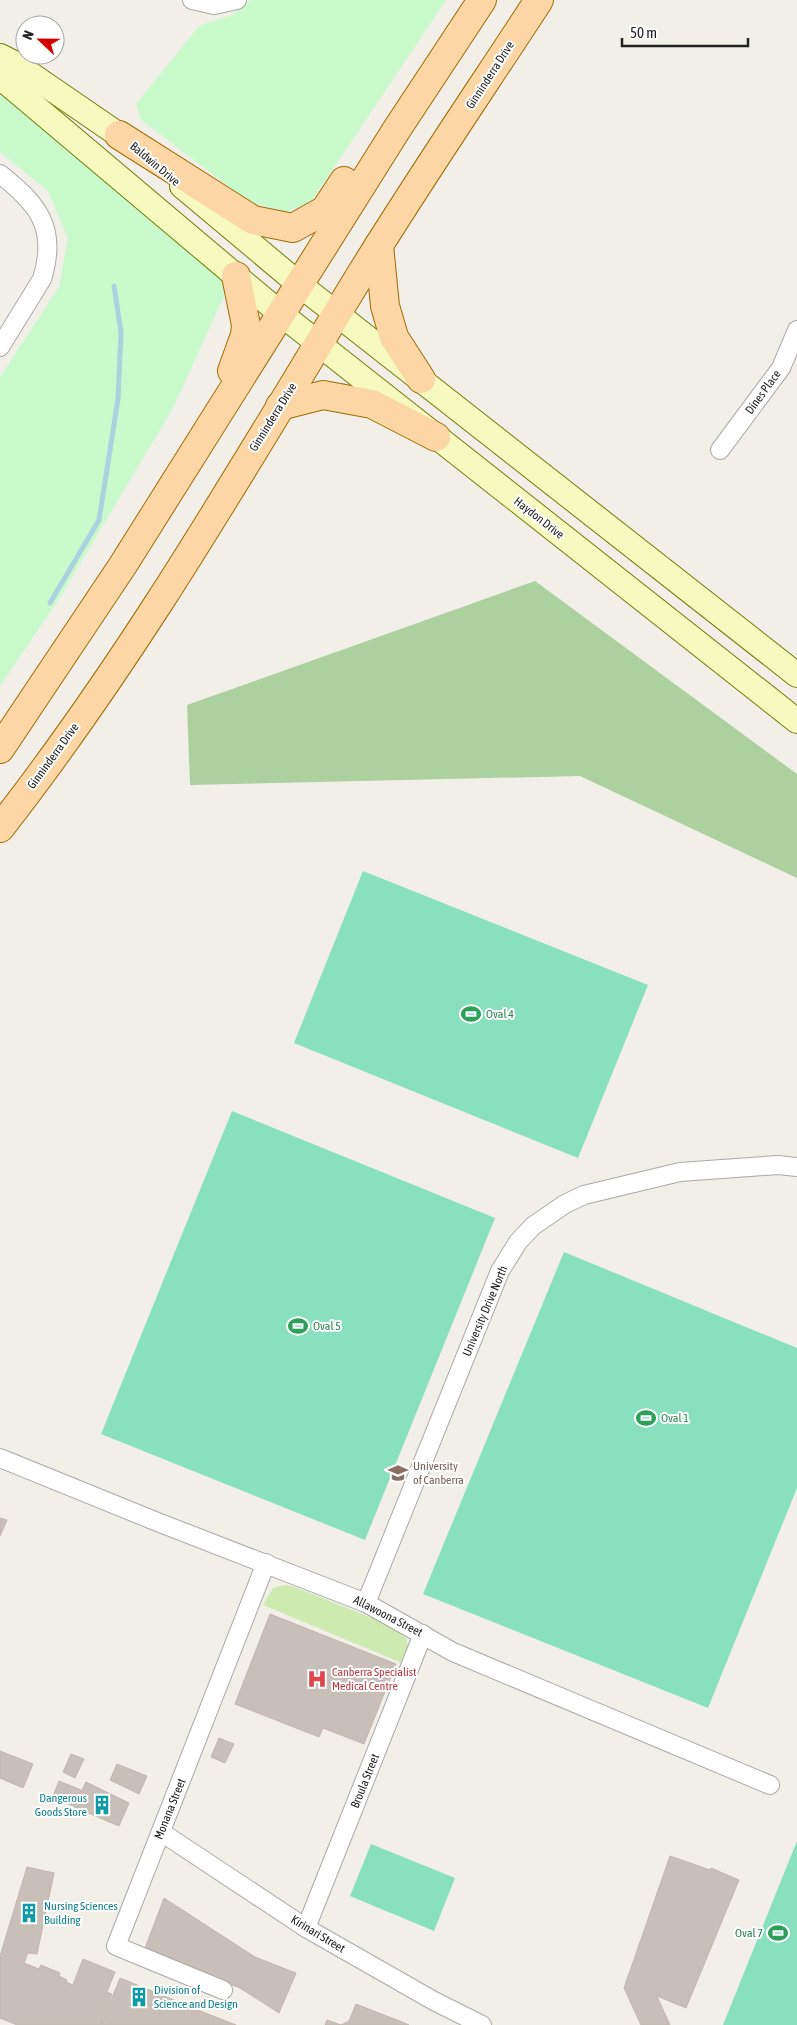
<svg xmlns="http://www.w3.org/2000/svg" width="797" height="2025" viewBox="0 0 797 2025" font-family="'Asap Condensed',sans-serif">
	<style>
		.grass { fill: #cdebb0 }
		.forest { fill: #add19e }
		.park { fill: #c8facc }
		.pitch { fill: #88e0be }
		.lines { fill: none; stroke-linecap: round; stroke-linejoin: round }
		.stream { stroke: #aad3df; stroke-width: 5 }
		.building { fill: #c7bfb8; stroke: #c4b6ab }
		.street-casing { stroke: #a9a9a9; stroke-width: 20 }
		.secondary-casing { stroke: #707d05; stroke-width: 26 }
		.primary-casing { stroke: #a06b00; stroke-width: 30 }
		.street { stroke: #fff; stroke-width: 18 }
		.secondary { stroke: #f7fabf; stroke-width: 24 }
		.primary { stroke: #fcd6a4; stroke-width: 28 }
		.labels { text-anchor: middle; dominant-baseline: central; stroke-width: 4; stroke-linejoin: round; paint-order: stroke }
		.street-label { font-size: 12px; fill: #222; stroke: #fff }
		.leisure-label { font-size: 12px; fill: #27864d; stroke: #fff; text-anchor: start }
		.education-label { font-size: 12px; fill: #785e54; stroke: #fff; text-anchor: start }
		.health-label { font-size: 12px; fill: #be3a42; stroke: #fff; text-anchor: start }
		.culture-label { font-size: 12px; fill: #0d838f; stroke: #fff; text-anchor: start }
	</style>
	<rect width="100%" height="100%" fill="#f2efe9"/>
	<polygon class="grass" points="285,1585 292,1586 387,1624 406,1638 410,1653 405,1652 402,1663 263,1605 273,1588"/>
	<polygon class="forest" points="535,581 797,774 797,878 580,776 190,785 187,705"/>
	<g class="park">
		<polygon points="251,0 446,0 310,203 286,212 248,201 141,120 136,104 200,25 230,16"/>
		<polygon points="0,93 229,285 173,408 59,599 0,686 0,377 59,287 68,238 48,191 0,152"/>
	</g>
	<g class="pitch">
		<polygon points="363,871 648,985 578,1158 294,1043"/>
		<polygon points="232,1111 495,1218 365,1540 101,1434"/>
		<polygon points="564,1252 797,1348 797,1488 708,1708 423,1594"/>
		<polygon points="797,1841 797,2025 723,2025"/>
		<polygon points="371,1844 455,1878 434,1931 350,1896"/>
	</g>
	<g class="lines">
		<polyline class="stream" points="50,603 99,520 118,399 121,332 114,286"/>
	</g>
	<g class="building">
		<polygon points="0,1518 7,1520 0,1536"/>
		<polygon points="270,1614 396,1664 364,1744 323,1728 319,1737 235,1704"/>
		<polygon points="219,1738 234,1744 225,1763 211,1757"/>
		<polygon points="0,1751 33,1764 23,1788 0,1778"/>
		<polygon points="71,1754 84,1759 75,1778 63,1772"/>
		<polygon points="117,1764 147,1776 139,1794 110,1780"/>
		<polygon points="59,1781 81,1790 74,1806 52,1798"/>
		<polygon points="86,1782 129,1803 119,1826 74,1807"/>
		<polygon points="670,1856 710,1870 711,1868 739,1880 686,2008 657,1996 670,2025 641,2025 624,1988"/>
		<polygon points="27,1867 54,1873 37,1954 28,1953 24,1963 39,1969 41,1965 60,1973 59,1976 67,1980 66,1982 73,1985 83,1959 115,1972 107,1992 112,1994 100,2025 17,2025 0,2018 0,1956"/>
		<polygon points="164,1898 255,1957 296,1973 279,2013 240,1988 144,1951"/>
		<polygon points="120,1978 213,2016 236,2025 101,2025"/>
		<polygon points="356,2004 402,2022 409,2025 325,2025 327,2020 341,2025 349,2021"/>
	</g>
	<g class="lines">
		<defs>
			<g id="street">
				<polyline points="192,0 214,5 237,0"/>
				<path d="M0 174C38 204 58 228 42 279L0 347"/>
				<polyline points="720,450 781,368 797,330"/>
				<polyline points="0,1458 160,1523 366,1603 453,1652 770,1785"/>
				<polyline points="366,1603 500,1271 518,1242 533,1226 565,1204 584,1195 680,1172 778,1165 797,1167"/>
				<polyline points="161,1832 306,1928 434,2001 482,2025"/>
				<polyline points="306,1928 423,1634"/>
				<polyline points="223,1990 116,1946 266,1563"/>
			</g>
			<g id="secondary">
				<polyline points="0,56 14,63 119,135 133,146"/>
				<polyline points="0,77 281,314 797,721"/>
				<polyline points="182,186 300,285 797,675"/>
			</g>
			<g id="primary">
				<polyline points="119,135 253,220 293,228 325,210 344,181"/>
				<polyline points="379,245 385,306 394,337 421,379"/>
				<polyline points="232,371 245,335 246,325 236,276"/>
				<polyline points="280,406 323,395 372,404 436,437"/>
				<polyline points="0,749 123,565 397,129 482,0"/>
				<path d="M0 828C133 658 241 471 353 287 412 190 477 95 539 0"/>
			</g>
		</defs>
		<use href="#street" class="street-casing"/>
		<use href="#secondary" class="secondary-casing"/>
		<use href="#primary" class="primary-casing"/>
		<use href="#street" class="street"/>
		<use href="#secondary" class="secondary"/>
		<use href="#primary" class="primary"/>
	</g>
	<defs>
		<symbol id="stadium-bare" viewBox="-9 -9 18 18"><path d="M0-5a6.5 5 0 1 0 0 10a6.5 5 0 1 0 0-10ZM-3.5-1.8h7v3.6h-7Z" fill="#2e9e5b" stroke="#fff" stroke-width="2.5" paint-order="stroke"/></symbol>
		<symbol id="university-bare" viewBox="-9 -9 18 18"><path d="M0-5L7-2L0 1L-7-2ZM-4 1L0 2.5L4 1V4Q0 6-4 4Z" fill="#8d6e63" stroke="#fff" stroke-width="2.5" paint-order="stroke"/></symbol>
		<symbol id="hospital-bare" viewBox="-9 -9 18 18"><path d="M-5-5h3v3.5h4V-5h3V5h-3V1.5h-4V5h-3Z" fill="#e0444e" stroke="#fff" stroke-width="2.5" paint-order="stroke"/></symbol>
		<symbol id="building-bare" viewBox="-9 -9 18 18"><path d="M-4-6H4V6H1V3H-1V6H-4ZM-2.5-4.3h1.7v1.8h-1.7ZM.8-4.3h1.7v1.8H.8ZM-2.5-1h1.7V.8h-1.7ZM.8-1h1.7V.8H.8Z" fill="#0f9aa8" stroke="#fff" stroke-width="2.5" paint-order="stroke"/></symbol>
	</defs>
	<g fill-rule="evenodd">
		<use href="#stadium-bare" x="457" y="1000" width="28" height="28"/>
		<use href="#stadium-bare" x="284" y="1312" width="28" height="28"/>
		<use href="#stadium-bare" x="632" y="1404" width="28" height="28"/>
		<use href="#university-bare" x="384" y="1459" width="28" height="28"/>
		<use href="#hospital-bare" x="303" y="1665" width="28" height="28"/>
		<use href="#building-bare" x="88" y="1791" width="28" height="28"/>
		<use href="#building-bare" x="15" y="1899" width="28" height="28"/>
		<use href="#stadium-bare" x="764" y="1919" width="28" height="28"/>
		<use href="#building-bare" x="125" y="1983" width="28" height="28"/>
	</g>
	<g class="labels">
		<g class="street-label">
			<text transform="translate(490 75) rotate(-57)">Ginninderra Drive</text>
			<text transform="translate(155 164) rotate(40)">Baldwin Drive</text>
			<text transform="translate(763 392) rotate(-54)">Dines Place</text>
			<text transform="translate(273 417) rotate(-58)">Ginninderra Drive</text>
			<text transform="translate(539 518) rotate(38)">Haydon Drive</text>
			<text transform="translate(53 756) rotate(-54)">Ginninderra Drive</text>
			<text transform="translate(485 1311) rotate(-67)">University Drive North</text>
			<text transform="translate(388 1616) rotate(27)">Allawoona Street</text>
			<text transform="translate(365 1781) rotate(-68)">Broula Street</text>
			<text transform="translate(170 1809) rotate(-68)">Monana Street</text>
			<text transform="translate(318 1934) rotate(31)">Kirinari Street</text>
		</g>
		<g class="leisure-label">
			<text x="486" y="1014">Oval 4</text>
			<text x="313" y="1326">Oval 5</text>
			<text x="661" y="1418">Oval 1</text>
			<text x="763" y="1933" text-anchor="end">Oval 7</text>
		</g>
		<g class="education-label">
			<text x="413" y="1466">University<tspan x="413" dy="14">of Canberra</tspan></text>
		</g>
		<g class="health-label">
			<text x="332" y="1672">Canberra Specialist<tspan x="332" dy="14">Medical Centre</tspan></text>
		</g>
		<g class="culture-label">
			<text x="87" y="1798" text-anchor="end">Dangerous<tspan x="87" dy="14">Goods Store</tspan></text>
			<text x="44" y="1906">Nursing Sciences<tspan x="44" dy="14">Building</tspan></text>
			<text x="154" y="1990">Division of<tspan x="154" dy="14">Science and Design</tspan></text>
		</g>
	</g>
	<g transform="translate(40 40) rotate(292)"><circle r="24" fill="#ffffff" stroke="#a7a7a7"/>
	<path d="M0-4L9 19L0 12L-9 19Z" fill="#d40000"/>
	<text y="-8" font-size="14" font-weight="bold" text-anchor="middle" fill="#222222">N</text>
	</g>
	<path d="M622 38v8h126v-8" fill="none" stroke="#222222" stroke-width="2.5"/>
	<text x="630" y="38" font-size="15" fill="#222222" stroke="#ffffff" stroke-width="4" paint-order="stroke">50 m</text>
</svg>
